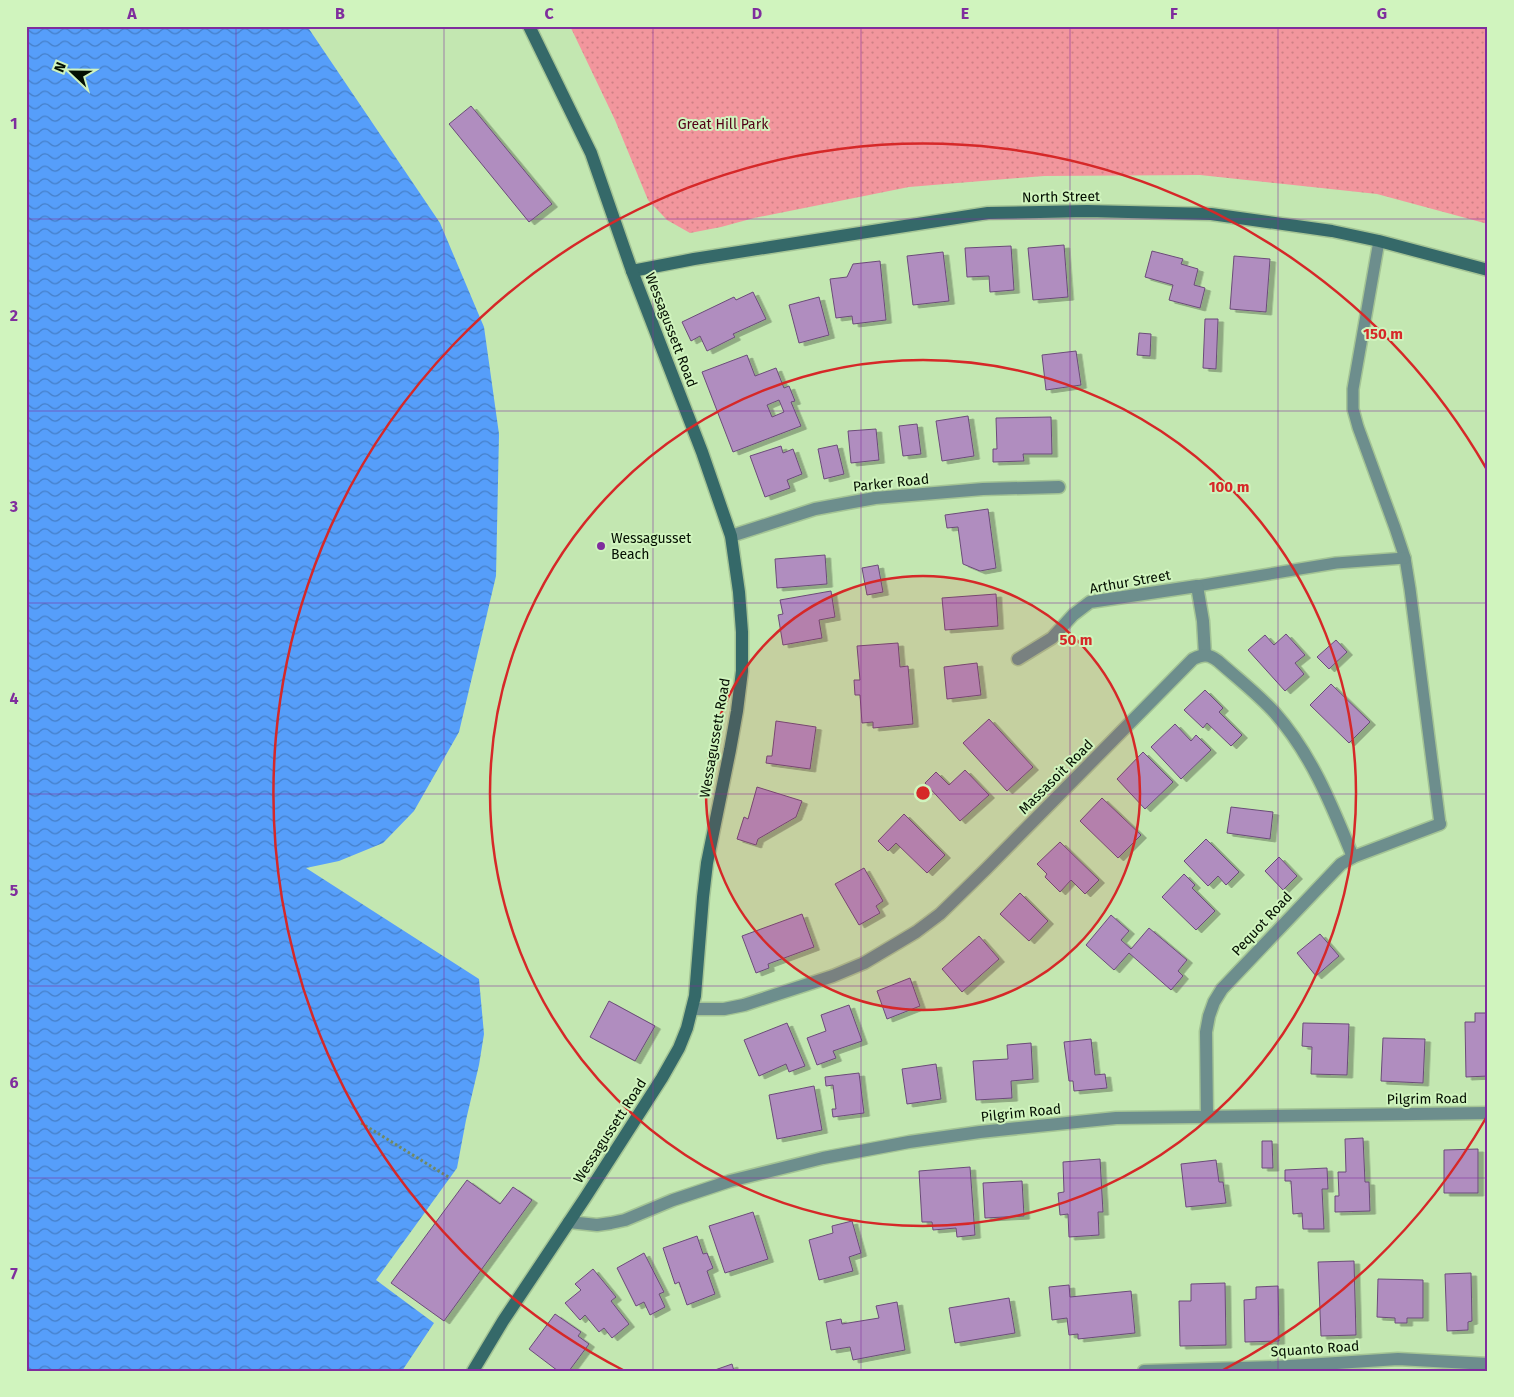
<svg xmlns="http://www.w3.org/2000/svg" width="1514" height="1397" viewBox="0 0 1514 1397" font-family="'Fira Sans',sans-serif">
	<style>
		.park { fill: url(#park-dots) }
		.water { fill: url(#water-waves) }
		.building { fill: #b08dbf; stroke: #6b4b79; fill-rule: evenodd; filter: url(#shadow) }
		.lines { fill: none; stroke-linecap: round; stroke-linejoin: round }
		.lane-casing { stroke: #a4c495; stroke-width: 14 }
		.street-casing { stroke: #a4c495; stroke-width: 15 }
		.secondary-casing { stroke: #a4c495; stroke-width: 15 }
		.path { stroke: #708964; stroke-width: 3; stroke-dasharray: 2.5 2.5; stroke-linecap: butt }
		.lane { stroke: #6d8e8d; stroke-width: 11 }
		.street { stroke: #6d8e8d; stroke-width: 12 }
		.secondary { stroke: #356969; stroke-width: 12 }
		.grid { fill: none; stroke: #7f2d9d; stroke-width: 1; stroke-opacity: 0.55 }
		.ring { fill: none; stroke: #d62828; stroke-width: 2.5 }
		.poi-dot { fill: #7f2d9d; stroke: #d0f4be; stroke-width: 2 }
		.labels { text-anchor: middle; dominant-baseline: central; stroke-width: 4; stroke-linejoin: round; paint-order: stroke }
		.park-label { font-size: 14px; fill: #530217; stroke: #d0f4be }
		.street-label { font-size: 14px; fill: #040f01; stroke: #d0f4be }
		.poi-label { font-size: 14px; fill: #040f01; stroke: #d0f4be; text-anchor: start }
		.centre { fill: #d62828; stroke: #d0f4be; stroke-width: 2.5 }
		.ring-label { font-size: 15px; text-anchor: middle; font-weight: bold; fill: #d62828; stroke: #d0f4be; stroke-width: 4; stroke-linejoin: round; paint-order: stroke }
		.neatline { fill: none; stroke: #7f2d9d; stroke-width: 2 }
		.grid-label { font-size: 16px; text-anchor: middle; font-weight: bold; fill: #7f2d9d }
	</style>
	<defs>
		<pattern id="park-dots" width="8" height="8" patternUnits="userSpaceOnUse" patternTransform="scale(1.25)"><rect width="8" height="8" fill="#f2969d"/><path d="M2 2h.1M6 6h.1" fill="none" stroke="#ce8085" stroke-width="1.8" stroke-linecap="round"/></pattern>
		<pattern id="water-waves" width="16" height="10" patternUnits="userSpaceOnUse" patternTransform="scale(1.25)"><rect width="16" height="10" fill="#569efa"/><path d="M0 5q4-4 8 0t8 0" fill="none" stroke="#457fc8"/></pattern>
		<filter id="shadow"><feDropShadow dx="5.5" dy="3" stdDeviation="0" flood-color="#0004"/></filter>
	</defs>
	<rect width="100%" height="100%" fill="#c3e7b1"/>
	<polygon class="park" points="570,26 1488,26 1488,224 1377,194 1200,175 1044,176 909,187 754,218 721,227 690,233 667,220 648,200 615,120"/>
	<polygon class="water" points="26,26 307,26 440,223 484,327 499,434 496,576 459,732 414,811 383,843 339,861 306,868 479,979 484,1034 479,1065 466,1120 457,1168 376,1280 434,1323 402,1371 26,1371"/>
	<g class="building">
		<polygon points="471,106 552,204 529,222 449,124"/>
		<polygon points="1064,245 1068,297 1033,300 1028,248"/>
		<polygon points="1011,246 1014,290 990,292 989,276 967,277 965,248"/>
		<polygon points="1152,251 1183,259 1181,264 1198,269 1194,285 1205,288 1200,308 1169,300 1173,285 1145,277"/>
		<polygon points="943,252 949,301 913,305 907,256"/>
		<polygon points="1234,256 1270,259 1266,312 1230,309"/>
		<polygon points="880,261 886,320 853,324 852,316 836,318 830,279 847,277 853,264"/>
		<polygon points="753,292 766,319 733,334 735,337 707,351 700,336 691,341 682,322 734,297 736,300"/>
		<polygon points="819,297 829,335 799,343 789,305"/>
		<polygon points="1205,319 1218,319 1216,369 1203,368"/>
		<polygon points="1139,333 1151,334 1150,356 1137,355"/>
		<polygon points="1076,351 1081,385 1046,390 1042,355"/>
		<path d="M747 355 755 376 776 368 784 388 789 386 795 401 791 402 801 426 733 452 702 372ZM779 400 784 412 772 417 767 405Z"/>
		<polygon points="968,416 974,456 942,461 936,421"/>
		<polygon points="1051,417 1052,454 1023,454 1024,461 993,462 993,449 997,449 996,418"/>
		<polygon points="917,424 921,454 903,456 899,426"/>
		<polygon points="876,429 879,460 851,463 848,431"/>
		<polygon points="837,445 844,474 824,479 818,449"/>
		<polygon points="781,446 783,453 793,449 802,474 787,480 790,488 765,497 750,456"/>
		<polygon points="988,509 996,568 980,571 963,564 958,527 947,528 945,515"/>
		<polygon points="825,555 827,584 777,588 775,559"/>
		<polygon points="878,565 883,592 867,595 862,568"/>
		<polygon points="831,591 835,617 819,620 822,638 783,645 778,615 783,614 780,600"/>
		<polygon points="996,594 998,626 945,630 942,598"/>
		<polygon points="1286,634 1305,655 1295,663 1304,674 1285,691 1248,650 1265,635 1274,645"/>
		<polygon points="1336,640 1347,652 1329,669 1317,657"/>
		<polygon points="898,643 900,667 908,666 913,724 873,728 873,722 862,723 860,695 855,695 854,680 860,680 857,646"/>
		<polygon points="977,663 981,695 947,699 944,667"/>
		<polygon points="1331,684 1370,722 1349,743 1310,705"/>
		<polygon points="1205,690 1223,708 1219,712 1242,735 1231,746 1207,723 1203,728 1184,710"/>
		<polygon points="989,719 1033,767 1007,791 963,743"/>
		<polygon points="776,721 816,727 810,769 766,763 767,756 772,756"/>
		<polygon points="1175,724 1191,741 1196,735 1211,750 1181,779 1151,747"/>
		<polygon points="1143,752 1173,782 1145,809 1117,779"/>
		<polygon points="965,770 989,795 960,821 925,783 936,772 949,785"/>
		<polygon points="757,787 802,801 796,817 758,839 756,845 737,839 744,817 748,819"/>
		<polygon points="1102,798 1141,835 1118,858 1080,821"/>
		<polygon points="1231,807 1273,812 1270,839 1227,833"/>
		<polygon points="904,814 945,855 927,873 896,843 888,851 878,841"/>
		<polygon points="1206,839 1239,872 1226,885 1218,876 1208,886 1184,861"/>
		<polygon points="1060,842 1099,880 1085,894 1071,880 1060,892 1045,877 1047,874 1037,864"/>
		<polygon points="1279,857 1297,876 1283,890 1265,871"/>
		<polygon points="864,868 883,901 876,906 880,913 859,925 835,884"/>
		<polygon points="1184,874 1195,885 1192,888 1215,911 1196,930 1162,897"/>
		<polygon points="1020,893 1048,921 1029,941 1000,914"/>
		<polygon points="802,914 814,947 768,964 769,968 756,973 742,936"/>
		<polygon points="1111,915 1129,931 1121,940 1131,949 1149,928 1187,960 1178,971 1183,976 1171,990 1129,953 1114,970 1086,945"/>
		<polygon points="1320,934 1339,956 1316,976 1297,953"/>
		<polygon points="979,936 999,959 962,992 942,969"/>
		<polygon points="910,978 920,1006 887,1019 877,991"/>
		<polygon points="609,1001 655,1026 635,1061 590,1037"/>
		<polygon points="849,1005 862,1041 833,1051 836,1058 817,1065 807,1038 826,1031 821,1015"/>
		<polygon points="1475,1013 1486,1013 1487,1022 1488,1022 1488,1076 1466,1077 1465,1022 1475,1022"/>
		<polygon points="787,1023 805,1066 789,1072 786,1064 759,1076 744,1040"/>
		<polygon points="1303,1023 1349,1024 1347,1075 1311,1074 1312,1047 1302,1046"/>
		<polygon points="1383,1038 1425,1039 1423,1083 1381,1081"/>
		<polygon points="1091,1039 1095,1075 1105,1074 1107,1088 1074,1091 1073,1081 1069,1081 1064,1042"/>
		<polygon points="1031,1043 1033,1079 1011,1081 1012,1098 976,1100 973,1061 1008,1059 1007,1045"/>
		<polygon points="936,1064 941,1099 907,1104 902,1069"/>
		<polygon points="859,1073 864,1113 833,1117 832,1109 836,1109 833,1085 826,1086 825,1077"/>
		<polygon points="814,1086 822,1130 777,1139 769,1095"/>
		<polygon points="1363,1138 1365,1182 1369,1182 1370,1211 1335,1212 1335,1196 1339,1196 1338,1172 1346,1172 1345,1139"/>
		<polygon points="1262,1141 1272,1141 1273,1168 1262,1168"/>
		<polygon points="1478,1149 1478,1193 1444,1193 1444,1150"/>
		<polygon points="1100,1159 1103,1212 1098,1212 1099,1235 1069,1237 1068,1214 1060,1215 1058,1193 1064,1192 1063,1162"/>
		<polygon points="1216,1160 1219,1182 1223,1182 1226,1203 1186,1207 1181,1164"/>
		<polygon points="970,1167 975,1235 957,1237 956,1228 933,1230 932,1222 922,1222 919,1171"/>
		<polygon points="1327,1168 1328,1189 1322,1189 1324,1229 1303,1229 1302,1213 1293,1214 1291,1181 1285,1181 1285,1170"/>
		<polygon points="467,1180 500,1204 513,1187 532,1200 444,1321 391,1283"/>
		<polygon points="1022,1181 1024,1216 985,1218 983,1183"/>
		<polygon points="753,1212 768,1259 725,1273 709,1226"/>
		<polygon points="852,1221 861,1253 849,1257 853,1271 819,1280 809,1240 833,1233 832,1226"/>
		<polygon points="697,1236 703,1254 707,1253 713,1268 707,1271 715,1294 687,1305 679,1282 675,1284 663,1248"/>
		<polygon points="644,1253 664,1292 659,1294 665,1307 650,1315 644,1302 636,1306 617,1268"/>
		<polygon points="1354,1261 1356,1335 1321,1336 1318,1262"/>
		<polygon points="593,1269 616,1297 611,1301 629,1324 612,1338 604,1328 599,1332 585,1315 580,1320 565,1303 581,1290 575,1284"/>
		<polygon points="1471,1273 1472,1321 1468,1322 1468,1330 1447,1331 1445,1274"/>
		<polygon points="1378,1279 1423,1280 1423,1318 1407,1318 1407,1323 1395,1323 1395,1318 1377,1317"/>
		<polygon points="1225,1283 1226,1345 1180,1346 1179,1301 1191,1301 1191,1284"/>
		<polygon points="1069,1285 1070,1297 1131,1291 1135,1333 1078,1339 1078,1334 1069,1335 1067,1318 1052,1320 1049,1287"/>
		<polygon points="1278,1286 1279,1341 1245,1342 1244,1300 1256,1299 1256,1287"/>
		<polygon points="1009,1298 1015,1333 955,1343 949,1308"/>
		<polygon points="897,1302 905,1350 853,1360 850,1347 831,1350 826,1322 841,1319 842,1324 879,1318 876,1306"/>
		<polygon points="555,1314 581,1332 578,1336 589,1344 569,1371 558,1371 529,1349"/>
		<polygon points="732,1364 734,1371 712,1371"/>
	</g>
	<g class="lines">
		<defs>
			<g id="lane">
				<polyline points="1379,241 1353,389 1353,409 1358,427 1395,528 1405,558 1410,589 1440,824"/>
				<polyline points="1197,586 1336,563 1405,558"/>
			</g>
			<g id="street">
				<polyline points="731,536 815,509 875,498 983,489 1059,487"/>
				<polyline points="1018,659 1052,638 1073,615 1090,602 1197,586 1203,621 1205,655"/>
				<path d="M692 1009H724L744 1005 833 976 864 963 916 932 940 914 986 869 1193 659C1203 654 1209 654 1218 661 1237 678 1258 694 1275 713 1312 755 1332 806 1353 857"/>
				<polyline points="1207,1116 1206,1032 1209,1016 1214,1002 1222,989 1341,864 1353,857 1440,824"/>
				<polyline points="569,1222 597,1225 611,1223 625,1220 673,1200 730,1181 823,1158 909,1142 980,1132 1116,1118 1488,1113"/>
				<polyline points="1144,1371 1275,1367 1398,1359 1488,1364"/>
			</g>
			<g id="secondary">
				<polyline points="632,271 694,259 988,213 1087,211 1211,214 1332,231 1379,241 1488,270"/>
				<polyline points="473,1371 503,1321 585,1198 662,1078 679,1048 687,1028 695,996 703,897 707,863 730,750 737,711 742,671 742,632 739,592 731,536 702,452 632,271 591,153 529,26"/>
			</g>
		</defs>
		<use href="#lane" class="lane-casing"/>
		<use href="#street" class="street-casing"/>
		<use href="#secondary" class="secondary-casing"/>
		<polyline class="path" points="361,1123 450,1178"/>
		<use href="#lane" class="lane"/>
		<use href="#street" class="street"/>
		<use href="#secondary" class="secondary"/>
	</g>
	<path class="grid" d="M236 26V1371M444 26V1371M653 26V1371M861 26V1371M1070 26V1371M1278 26V1371M26 219H1488M26 411H1488M26 603H1488M26 794H1488M26 986H1488M26 1178H1488"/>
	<circle cx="923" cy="793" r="217" fill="#d62828" fill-opacity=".12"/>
	<g class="ring">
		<circle cx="923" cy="793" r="217"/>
		<circle cx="923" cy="793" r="433"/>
		<path d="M1486 1118A650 650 0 0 1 1223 1370M623 1370A650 650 0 1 1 1486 468"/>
	</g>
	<circle class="poi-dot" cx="601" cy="546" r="5"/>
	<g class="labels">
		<g class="park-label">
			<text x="723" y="124">Great Hill Park</text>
		</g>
		<g class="street-label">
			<text transform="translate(1061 197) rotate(-1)">North Street</text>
			<text transform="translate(671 330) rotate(69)">Wessagussett Road</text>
			<text transform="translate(891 483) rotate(-6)">Parker Road</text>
			<text transform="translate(1130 582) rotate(-10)">Arthur Street</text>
			<text transform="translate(715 738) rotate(-80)">Wessagussett Road</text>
			<text transform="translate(1056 777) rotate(-45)">Massasoit Road</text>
			<text transform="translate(1262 924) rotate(-47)">Pequot Road</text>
			<text transform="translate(1427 1099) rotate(-1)">Pilgrim Road</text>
			<text transform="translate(1021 1113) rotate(-6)">Pilgrim Road</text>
			<text transform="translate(610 1131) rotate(-57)">Wessagussett Road</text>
			<text transform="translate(1315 1349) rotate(-4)">Squanto Road</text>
		</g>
		<g class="poi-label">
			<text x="611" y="538">Wessagusset<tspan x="611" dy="16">Beach</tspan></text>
		</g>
	</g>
	<circle cx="923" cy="793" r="8" class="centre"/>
	<g class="ring-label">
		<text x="1383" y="339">150 m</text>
		<text x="1229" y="492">100 m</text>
		<text x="1076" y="645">50 m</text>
	</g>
	<rect width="1514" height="1397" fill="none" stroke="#d0f4be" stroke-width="55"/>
	<g transform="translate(72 72) rotate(292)" stroke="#d0f4be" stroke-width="4" paint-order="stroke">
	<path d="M0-4L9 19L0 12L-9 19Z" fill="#040f01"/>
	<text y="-8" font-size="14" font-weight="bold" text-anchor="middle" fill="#040f01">N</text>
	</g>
	<rect x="28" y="28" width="1458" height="1342" class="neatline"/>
	<g class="grid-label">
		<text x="132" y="19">A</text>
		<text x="340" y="19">B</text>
		<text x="549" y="19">C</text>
		<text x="757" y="19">D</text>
		<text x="965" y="19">E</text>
		<text x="1174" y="19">F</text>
		<text x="1382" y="19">G</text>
		<text x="14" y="129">1</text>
		<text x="14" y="321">2</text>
		<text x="14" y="512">3</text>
		<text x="14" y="704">4</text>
		<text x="14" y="896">5</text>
		<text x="14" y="1088">6</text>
		<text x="14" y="1279">7</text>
	</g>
</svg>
